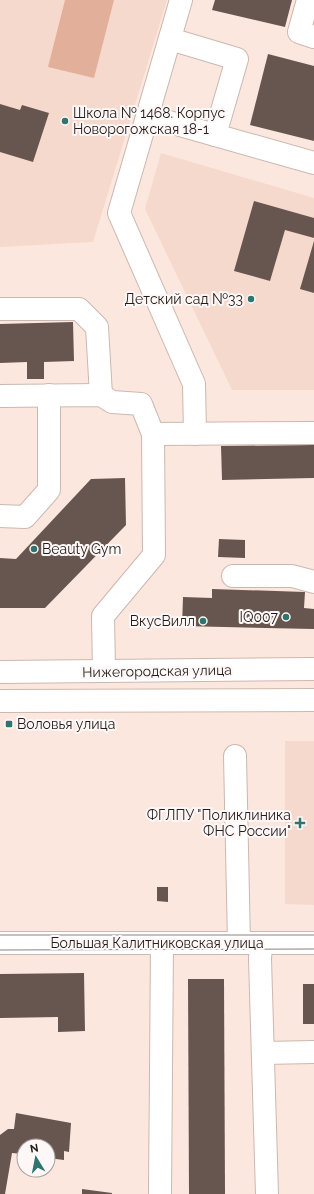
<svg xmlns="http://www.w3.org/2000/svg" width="314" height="1194" viewBox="0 0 314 1194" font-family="Raleway,sans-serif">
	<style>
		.built { fill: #f6d9cd }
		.green { fill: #e2b09a }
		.building { fill: #67564f }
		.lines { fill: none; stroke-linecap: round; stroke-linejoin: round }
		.minor-casing { stroke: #ccb8b0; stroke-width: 24 }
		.major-casing { stroke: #ccb8b0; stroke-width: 24 }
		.minor { stroke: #fff; stroke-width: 22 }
		.major { stroke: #fff; stroke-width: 22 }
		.tram { stroke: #8f807b; stroke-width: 1 }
		.poi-dot { fill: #2d756e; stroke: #fdf8f7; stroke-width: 1.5 }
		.labels { text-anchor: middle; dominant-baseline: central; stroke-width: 4; stroke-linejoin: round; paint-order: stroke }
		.poi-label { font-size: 14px; fill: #241c19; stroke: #fdf8f7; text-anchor: end }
		.street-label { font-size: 14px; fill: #241c19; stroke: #fdf8f7 }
	</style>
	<rect width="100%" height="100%" fill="#fce7de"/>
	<g class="built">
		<polygon points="0,0 167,0 93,242 0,247"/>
		<polygon points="161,153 314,198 314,390 232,390 145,209"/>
		<polygon points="285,741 314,741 314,905 285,904"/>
	</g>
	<polygon class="green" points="65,0 114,0 94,78 48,67"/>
	<g class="building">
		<polygon points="215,0 292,0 285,27 212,10"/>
		<polygon points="268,54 314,66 314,141 250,125"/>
		<polygon points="0,104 20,110 22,105 49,113 33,162 0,152"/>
		<polygon points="254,201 314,218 314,238 285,230 270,281 234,271"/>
		<polygon points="314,241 314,293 300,289"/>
		<polygon points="73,322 74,361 44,362 44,379 27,379 27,362 0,363 0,324"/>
		<polygon points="314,445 314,478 222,480 221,446"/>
		<polygon points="125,478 126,525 45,608 0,608 0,558 16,559 91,479"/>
		<polygon points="219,539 245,540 245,558 218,557"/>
		<polygon points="212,589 305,592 304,608 314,609 314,629 182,626 183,597 212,598"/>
		<polygon points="157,887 168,887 168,902 157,901"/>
		<polygon points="84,973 85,1031 58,1032 58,1017 0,1018 0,974"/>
		<polygon points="188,979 224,979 225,1194 189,1194"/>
		<rect x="303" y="984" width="11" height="40"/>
		<polygon points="16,1113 71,1123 69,1152 64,1151 64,1160 48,1158 48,1146 24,1146 24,1154 12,1153 5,1194 0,1194 0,1135 8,1129 14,1129"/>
		<polygon points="82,1189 112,1193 112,1194 82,1194"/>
	</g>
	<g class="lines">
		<defs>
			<g id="minor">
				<polyline points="181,0 119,213 194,384 195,434"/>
				<polyline points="308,0 299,32 314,37"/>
				<polyline points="170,39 237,59 215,135 314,163"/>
				<polyline points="148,116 215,135"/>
				<polyline points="0,309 79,309 97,327 101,395"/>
				<polyline points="0,396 101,395 112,402 141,404 153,434 314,433"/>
				<polyline points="0,516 25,517 49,490 49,395"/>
				<polyline points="233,576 292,576 314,582"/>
				<polyline points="104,671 103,616 154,555 153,434"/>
				<polyline points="235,756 239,943"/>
				<polyline points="0,943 314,943"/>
				<polyline points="261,943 260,959 267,1194"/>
				<polyline points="263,1053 314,1052"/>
				<polyline points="160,1194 162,943"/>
			</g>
			<g id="major">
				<polyline points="0,672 314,669"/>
				<polyline points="0,701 314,700"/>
			</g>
		</defs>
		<use href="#minor" class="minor-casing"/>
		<use href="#major" class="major-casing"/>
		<use href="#minor" class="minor"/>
		<use href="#major" class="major"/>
		<g class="tram">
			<polyline points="0,935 314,935"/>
			<polyline points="0,950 314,949"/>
		</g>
	</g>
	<g class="poi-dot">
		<circle cx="65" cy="121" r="4"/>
		<circle cx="251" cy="299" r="4"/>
		<circle cx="34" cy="549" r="4"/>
		<circle cx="286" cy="617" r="4"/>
		<circle cx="203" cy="621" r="4"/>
		<rect x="5" y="720" width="8" height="8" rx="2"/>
		<path d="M298 817h4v4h4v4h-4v4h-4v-4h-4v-4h4z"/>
	</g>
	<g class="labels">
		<g class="poi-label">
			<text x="73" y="113" text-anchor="start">Школа № 1468. Корпус<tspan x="73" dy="16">Новорогожская 18-1</tspan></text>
			<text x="243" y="299">Детский сад №33</text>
			<text x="42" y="549" text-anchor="start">Beauty Gym</text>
			<text x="278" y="617">IQ007</text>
			<text x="195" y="621">ВкусВилл</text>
			<text x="17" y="724" text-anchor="start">Воловья улица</text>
			<text x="291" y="815">ФГЛПУ "Поликлиника<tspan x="291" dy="16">ФНС России"</tspan></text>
		</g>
		<g class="street-label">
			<text transform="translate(157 671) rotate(-1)">Нижегородская улица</text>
			<text x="157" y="943">Большая Калитниковская улица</text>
		</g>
	</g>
	<g transform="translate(36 1158) rotate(350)"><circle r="19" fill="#fdf8f7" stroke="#a6a09e"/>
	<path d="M0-3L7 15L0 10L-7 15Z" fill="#2d756e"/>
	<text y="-6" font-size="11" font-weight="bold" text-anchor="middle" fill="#241c19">N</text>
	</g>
</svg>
